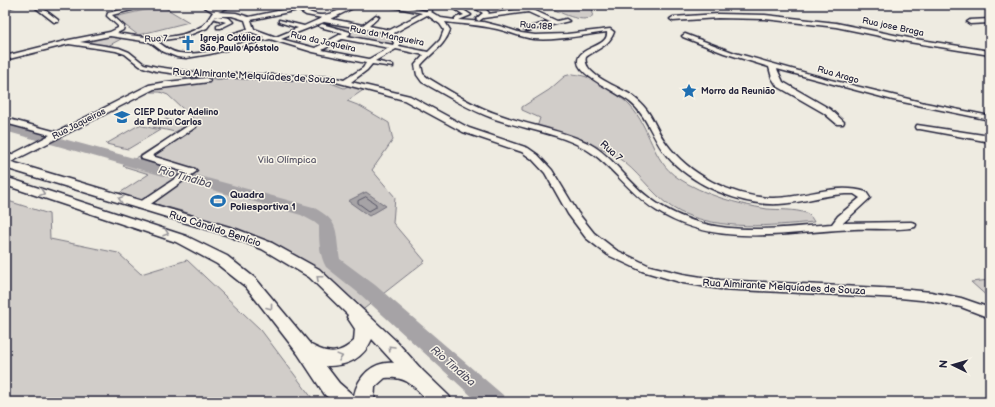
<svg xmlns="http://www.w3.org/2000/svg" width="995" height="407" viewBox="0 0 995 407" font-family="'Balsamiq Sans',sans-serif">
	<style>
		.green { fill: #d1cdc9; stroke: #7a7882 }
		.water { fill: #a6a3a6; stroke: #716f7b }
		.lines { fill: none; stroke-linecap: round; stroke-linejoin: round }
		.shore { stroke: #575666; stroke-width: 1 }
		.river { fill: #a6a3a6; fill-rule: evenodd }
		.minor-casing { stroke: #22223b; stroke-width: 3 }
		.major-casing { stroke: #22223b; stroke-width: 3 }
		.minor { fill: #f7f3e8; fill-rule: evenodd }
		.major { fill: #f7f3e8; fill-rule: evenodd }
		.oneway { stroke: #97959a }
		.labels { text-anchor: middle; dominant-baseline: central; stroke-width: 3; stroke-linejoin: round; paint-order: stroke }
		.far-street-label { font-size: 9px; fill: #22223b; stroke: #f7f3e8 }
		.far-poi-label { font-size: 9px; font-weight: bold; fill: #22223b; stroke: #f7f3e8; text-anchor: start }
		.street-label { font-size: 10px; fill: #22223b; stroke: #f7f3e8 }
		.park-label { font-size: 10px; fill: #575566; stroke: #f7f3e8 }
		.poi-label { font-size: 10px; font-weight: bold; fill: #22223b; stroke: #f7f3e8; text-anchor: start }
		.water-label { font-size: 11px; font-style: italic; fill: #504f60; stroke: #f7f3e8 }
	</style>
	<rect width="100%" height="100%" fill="#eeebe1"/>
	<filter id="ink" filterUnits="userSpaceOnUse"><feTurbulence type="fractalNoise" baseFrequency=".025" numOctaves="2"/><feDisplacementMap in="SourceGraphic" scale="8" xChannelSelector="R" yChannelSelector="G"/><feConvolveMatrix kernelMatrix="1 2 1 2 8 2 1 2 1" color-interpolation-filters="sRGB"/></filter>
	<g filter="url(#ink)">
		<g class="green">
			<path d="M546 5H614L605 7H592L593 14 591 18C577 22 558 12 546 5Z"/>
			<polygon points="162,6 189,22 138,35 114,17"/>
			<polygon points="326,20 393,32 400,45 396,47 342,37 350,32 315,25"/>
			<polygon points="96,36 124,36 119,38 121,39 104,48 81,43"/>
			<path d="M572 74C587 75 600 82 611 91 617 95 625 100 630 106 651 128 651 160 678 178 704 195 737 204 767 209 780 210 794 209 806 213 810 215 812 218 814 222 770 226 722 231 680 212 656 200 644 178 624 162 599 143 566 135 537 127L540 118 522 110V107L549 90 565 76Z"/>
			<polygon points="248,76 329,79 328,82 344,88 350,85 365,89 347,101 360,106 389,123 393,140 372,170 395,197 393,223 425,261 360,312 257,238 182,211 118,194 149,174 123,166 196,121 168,95 160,92 151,92 150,91 169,85"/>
			<polygon points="166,119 187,125 175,132 153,127"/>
			<polygon points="139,125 160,130 128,149 106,144"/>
			<polygon points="5,200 49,214 50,239 118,253 141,274 187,260 261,330 315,402 5,402"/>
			<polygon points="990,280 990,299 971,282"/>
		</g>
		<polygon class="water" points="366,192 386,206 369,216 348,201"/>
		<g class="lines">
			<polygon class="shore" points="366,197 376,204 376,207 369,211 358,203 358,201"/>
			<path class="river" d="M5 123 313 207C342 223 334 230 340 259L375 285 503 395 507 402H478L361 295 326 267C319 255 319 239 319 226L314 222 301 215 5 131Z"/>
			<defs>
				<g id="minor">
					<polygon points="5,5 17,5 5,9"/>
					<polygon points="37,5 44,5 41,7 58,20 58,22 54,22 36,8"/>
					<path d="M141 5H151L112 15 124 26 123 30 117 33C145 38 176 42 202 26 206 24 210 16 213 12L201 5H208L216 9 226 5H234L218 12 236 13 249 17 306 5H317L304 9C318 18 327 16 342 9L322 5 347 7 352 5H359L331 19 363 25 376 15 379 17 369 26 390 30 422 13 384 5 404 6 426 11 429 9 432 11 431 12 441 18 455 20V18L464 15 449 5H456L471 15 459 20 483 22 503 27 521 33 535 35 567 34 610 29 614 32C609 46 597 49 586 57 581 74 619 87 631 95 654 112 652 124 666 143 689 175 731 196 771 198 803 199 834 182 866 192L870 198 843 223 911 222 915 223 916 225 915 227C900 231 871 228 854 229 787 232 717 249 657 211 629 194 612 164 584 148 557 133 524 129 495 119 469 110 446 95 422 82L417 75 415 65 424 55 396 49 375 61 393 65V67L372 64 367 70 351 82 410 96 469 128 528 148 538 155 552 170 578 213 594 233 616 250 650 266 683 274 720 280 900 289 931 292 961 298 990 308V318L961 307 931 301 900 298 720 289 683 283 642 271 608 255 586 238 568 214 545 173 532 159 522 152 463 132 404 100 332 81 192 76 156 71 140 66 125 54 116 51 69 44 5 60V56L69 40 110 32 118 28V26L107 16 108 13ZM298 10 306 15 322 18 304 26 279 20V22L298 28 276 37 254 29 251 20ZM427 15 440 24 444 30 440 40 428 52 399 46 400 43 394 33ZM216 16H232L245 20 248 29 228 35V37L251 32 264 37C239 43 204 57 179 53 171 52 163 46 157 41L184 37 207 28ZM324 22 389 33 394 43 393 45 347 36 350 34V32L322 24 319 26 320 27 343 33 315 48 281 39ZM445 22C462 24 480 25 497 29 510 32 520 37 533 39 557 41 583 35 607 32 609 48 577 46 578 62 579 76 619 93 630 102 648 116 652 139 667 156 692 185 741 206 779 204 801 203 823 195 845 194H854L860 198 838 216 832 224C766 229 704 240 648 197 627 181 613 157 590 144 562 130 530 126 500 115 475 107 451 92 428 78L423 74 421 65C431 53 445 46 450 30ZM110 36 150 42 162 51 177 57 186 58 210 54 270 39 313 52 366 63 363 68 344 80 332 77 192 72 157 67 144 64 129 52 119 48 80 42ZM342 39 389 48 369 59 322 50Z"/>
					<path d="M470 5C478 5 484 6 489 13L488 14 529 8 557 21 566 19 569 21 527 31 525 30V28L550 22 528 12 483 18 479 21 476 19 483 13Z"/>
					<polygon points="718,14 765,15 836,23 909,38 990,51 990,55 909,42 836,27 765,19 718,18 673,21 670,19 673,17"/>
					<polygon points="217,16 229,18 233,22 221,28 217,28 217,26 226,22 215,19 214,18"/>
					<polygon points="990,19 990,23 970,24 967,22 970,20"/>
					<polygon points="685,34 735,53 831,80 925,103 990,116 990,120 893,100 777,69 783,82 830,109 844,122 843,124 837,124 824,113 777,86 772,78 769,67 724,53 683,37 682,36"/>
					<polygon points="206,78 210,80 209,82 154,89 5,165 5,158 50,135 5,123 5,118 57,132 149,85 166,82"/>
					<polygon points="189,125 195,125 196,127 152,156 195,169 197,171 145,208 137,208 136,206 137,204 185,172 142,159 141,157"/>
					<polygon points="917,125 990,136 990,142 920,129 917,129 916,127"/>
				</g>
				<path id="major" d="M5 160 236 229 272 243 319 269 396 341 423 371 449 396 452 402H429C414 387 408 376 385 378L375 387 374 402H334L325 395 298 354 246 287 217 264 176 242 5 185V177L186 236 227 256 256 279 311 345C328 354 339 355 354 341L355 329 347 317 348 315 309 277 262 249 226 235 5 168ZM372 339 394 363C373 361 358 376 354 396L339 383 326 366C348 366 363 359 372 339Z"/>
			</defs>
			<use href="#minor" class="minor-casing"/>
			<use href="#major" class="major-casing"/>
			<use href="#minor" class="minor"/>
			<use href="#major" class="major"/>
		</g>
		<defs><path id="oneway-chevron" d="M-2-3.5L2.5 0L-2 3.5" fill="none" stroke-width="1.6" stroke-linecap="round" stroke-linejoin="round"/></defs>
		<g class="oneway">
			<use href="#oneway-chevron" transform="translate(42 193) rotate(18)"/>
			<use href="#oneway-chevron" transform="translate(121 199) rotate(-163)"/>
			<use href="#oneway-chevron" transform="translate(166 233) rotate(19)"/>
			<use href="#oneway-chevron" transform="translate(319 278) rotate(-138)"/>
			<use href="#oneway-chevron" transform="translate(270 307) rotate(52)"/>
			<use href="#oneway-chevron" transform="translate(391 348) rotate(-133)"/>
			<use href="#oneway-chevron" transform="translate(340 357) rotate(-15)"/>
		</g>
	</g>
	<defs>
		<symbol id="church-bare" viewBox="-9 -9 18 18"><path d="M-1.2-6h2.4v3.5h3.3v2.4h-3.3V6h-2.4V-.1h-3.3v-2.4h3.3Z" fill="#1f6fb2" stroke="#f7f3e8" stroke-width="2.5" paint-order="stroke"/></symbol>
		<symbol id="sight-bare" viewBox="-9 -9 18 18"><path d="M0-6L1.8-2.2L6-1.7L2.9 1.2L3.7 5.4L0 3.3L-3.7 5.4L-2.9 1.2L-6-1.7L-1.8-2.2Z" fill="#1f6fb2" stroke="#f7f3e8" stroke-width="2.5" paint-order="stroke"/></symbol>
		<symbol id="school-bare" viewBox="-9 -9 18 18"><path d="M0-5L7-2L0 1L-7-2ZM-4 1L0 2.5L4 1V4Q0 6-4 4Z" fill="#1f6fb2" stroke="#f7f3e8" stroke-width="2.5" paint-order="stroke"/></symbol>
		<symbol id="stadium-bare" viewBox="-9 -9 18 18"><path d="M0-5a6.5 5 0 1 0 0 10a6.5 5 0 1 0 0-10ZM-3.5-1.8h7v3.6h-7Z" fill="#1f6fb2" stroke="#f7f3e8" stroke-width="2.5" paint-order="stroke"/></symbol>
	</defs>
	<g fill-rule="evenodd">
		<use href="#church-bare" x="177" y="32" width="22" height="22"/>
		<use href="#sight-bare" x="678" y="80" width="22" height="22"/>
		<use href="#school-bare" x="111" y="106" width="22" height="22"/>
		<use href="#stadium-bare" x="207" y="190" width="22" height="22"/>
	</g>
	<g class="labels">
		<g class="far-street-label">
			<text transform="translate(536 26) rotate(4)">Rua 188</text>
			<text transform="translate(893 27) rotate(12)">Rua jose Braga</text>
			<text transform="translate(387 36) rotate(11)">Rua da Mangueira</text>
			<text transform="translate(156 39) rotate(-2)">Rua 7</text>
			<text transform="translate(323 42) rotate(13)">Rua da Jaqueira</text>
			<text transform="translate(838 75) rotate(16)">Rua Arago</text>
			<text transform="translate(79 124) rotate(-27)">Rua Jaqueiras</text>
		</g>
		<g class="far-poi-label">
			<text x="200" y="38">Igreja Católica<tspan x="200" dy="10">São Paulo Apóstolo</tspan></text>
			<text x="701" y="91">Morro da Reunião</text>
			<text x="134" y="112">CIEP Doutor Adelino<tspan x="134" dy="10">da Palma Carlos</tspan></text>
		</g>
		<g class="street-label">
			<text transform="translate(254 76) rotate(3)">Rua Almirante Melquíades de Souza</text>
			<text transform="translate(611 151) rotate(42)">Rua 7</text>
			<text transform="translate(215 229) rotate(18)">Rua Cândido Benício</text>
			<text transform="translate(784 287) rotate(3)">Rua Almirante Melquíades de Souza</text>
		</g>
		<g class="park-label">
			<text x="287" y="160">Vila Olímpica</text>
		</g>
		<g class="poi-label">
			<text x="230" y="195">Quadra<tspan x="230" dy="12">Poliesportiva 1</tspan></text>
		</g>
		<g class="water-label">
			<text transform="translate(185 177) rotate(16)">Rio Tindiba</text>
			<text transform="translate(453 366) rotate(41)">Rio Tindiba</text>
		</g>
	</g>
	<rect width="995" height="407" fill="none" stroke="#f7f3e8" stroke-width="20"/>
	<rect x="10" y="10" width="975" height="387" fill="none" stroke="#22223b" stroke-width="1.5" filter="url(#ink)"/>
	<g transform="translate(953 365) rotate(275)" stroke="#f7f3e8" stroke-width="3" paint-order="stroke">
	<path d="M0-3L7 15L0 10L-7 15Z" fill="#22223b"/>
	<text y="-6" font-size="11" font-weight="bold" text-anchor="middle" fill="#22223b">N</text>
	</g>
</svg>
